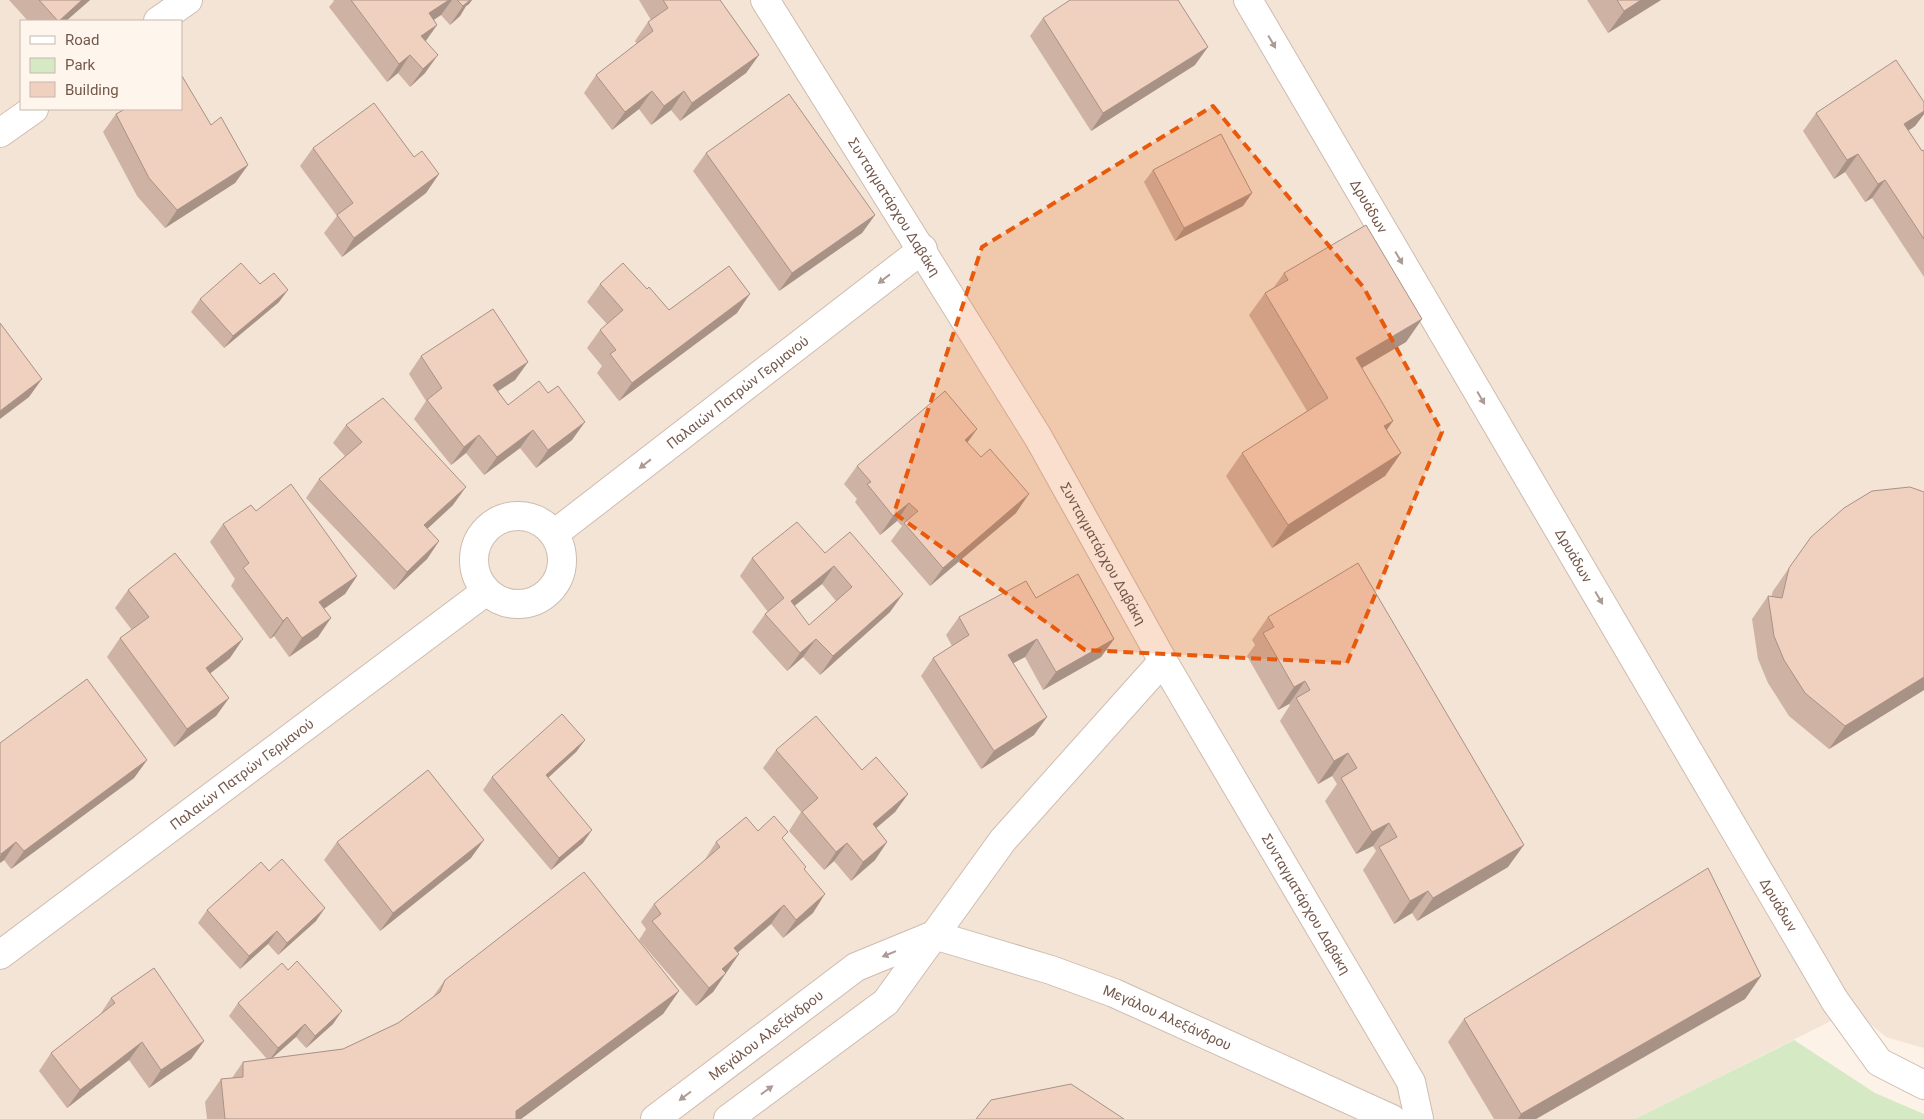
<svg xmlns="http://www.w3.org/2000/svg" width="1924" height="1119" viewBox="0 0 1924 1119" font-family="Roboto,sans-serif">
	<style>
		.residential { fill: #f3e4d5; fill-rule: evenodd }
		.green { fill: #d6e9c5 }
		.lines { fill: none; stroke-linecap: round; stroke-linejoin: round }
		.minor-casing { stroke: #cfbcb0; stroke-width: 30 }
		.minor { stroke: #fff; stroke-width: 28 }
		.wall { fill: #ceb3a4; fill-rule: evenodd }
		.shaded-wall { fill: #a89286 }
		.building { fill: #f0d0bf; stroke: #a89286; fill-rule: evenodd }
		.oneway { fill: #ac9b94 }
		.marked { fill: #e8590c; fill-opacity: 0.2; stroke: #e8590c; stroke-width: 4; stroke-dasharray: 10 6; stroke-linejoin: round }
		.labels { text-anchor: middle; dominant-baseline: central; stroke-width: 4; stroke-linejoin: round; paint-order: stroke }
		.street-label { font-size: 14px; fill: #74584c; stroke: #fef6ed }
	</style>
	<rect width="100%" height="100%" fill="#fcf2e7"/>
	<path class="residential" d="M0 0H1924V1048L1886 1037 1853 1010 1635 1119H0ZM21 21H181V109H21Z"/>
	<polygon class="green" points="1794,1040 1875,1093 1924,1114 1924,1119 1635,1119"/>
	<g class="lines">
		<defs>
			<g id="minor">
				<path id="s1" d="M765 0 1038 437 1163 661 1411 1082 1419 1119"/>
				<path id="s2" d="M1248 0 1835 1001 1879 1062 1924 1085"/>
				<polyline points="158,21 188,0"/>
				<polyline points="0,133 34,109"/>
				<circle cx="518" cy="560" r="44"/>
				<path id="s3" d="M554 534 923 249"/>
				<path id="s4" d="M0 955 485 592"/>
				<path id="s5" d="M655 1119 856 967 934 935 1051 970 1114 993 1392 1119"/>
				<polyline points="728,1119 886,1002 1003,840 1163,661"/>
			</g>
		</defs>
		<use href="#minor" class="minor-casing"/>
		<use href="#minor" class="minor"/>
	</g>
	<g class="wall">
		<polygon points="9,0 90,0 66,21 28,21"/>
		<polygon points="333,0 472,0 469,4 466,6 460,16 450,25 441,15 434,20 437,25 426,41 425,73 410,87 398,73 387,82 329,7 334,1"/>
		<polygon points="639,0 720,0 759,55 746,73 680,121 671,110 651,125 639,109 612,130 584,93 596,75 637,44 635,41 648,22 651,20"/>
		<polygon points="1587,0 1661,0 1608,33"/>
		<polygon points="1043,18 1195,65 1091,131 1030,36"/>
		<polygon points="1924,102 1924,114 1915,126 1908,131 1922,151 1924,150 1924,277 1872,198 1865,202 1845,172 1834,179 1803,131 1816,113"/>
		<polygon points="116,114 211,125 248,165 235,183 165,228 137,196 103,132"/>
		<polygon points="313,148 414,157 439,174 426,193 342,257 324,233 337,216 300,166"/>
		<polygon points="706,153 875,215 862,233 779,291 693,171"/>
		<polygon points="1153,170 1252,193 1243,206 1175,241 1144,182"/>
		<polygon points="1284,273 1422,319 1406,342 1361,368 1387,430 1401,453 1385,476 1272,548 1226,476 1242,453 1307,411 1249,315 1265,293 1274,287"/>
		<polygon points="260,284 279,302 224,348 191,312 200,299"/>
		<polygon points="600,284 647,289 669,310 737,313 619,401 597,373 602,366 587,348 600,330 607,324 587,302"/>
		<polygon points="421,356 528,362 515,380 498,391 508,405 572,440 536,468 520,448 484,475 466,453 451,465 414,419 426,401 409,374"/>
		<polygon points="346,425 453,505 427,529 439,541 427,559 394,590 306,498 319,479 345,456 333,443"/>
		<polygon points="977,429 967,443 1016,513 930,586 891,541 902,526 897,521 880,535 855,502 857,499 844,484 857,466"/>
		<polygon points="1924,492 1924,690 1829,749 1789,716 1768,683 1758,659 1752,619 1768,596 1771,597 1773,591 1789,568"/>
		<polygon points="256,511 357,576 345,594 324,609 318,637 289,657 274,636 270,639 231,586 235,579 210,542 223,524"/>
		<path d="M825 553 890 612 820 675 803 657 787 671 752 632 765 614 768 612 740 576 752 558ZM822 584 836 601 809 625 794 606Z"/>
		<polygon points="128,590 230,658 210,673 229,698 216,716 174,747 107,657 120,638 132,630 115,608"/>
		<polygon points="1036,598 1114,639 1101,657 1043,690 1025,657 1013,663 1034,735 981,769 921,676 933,658 952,646 946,635 959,617"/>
		<polygon points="1268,617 1508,867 1417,921 1412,913 1394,924 1363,870 1376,851 1373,846 1356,854 1325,801 1337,784 1332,776 1318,784 1280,721 1290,705 1289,704 1278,710 1247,656 1255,645 1252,640"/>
		<polygon points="585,740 576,752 548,778 583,843 551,870 483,790 492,777"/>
		<polygon points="0,743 147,760 134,778 11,869 4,860 0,863"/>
		<polygon points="776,750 862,770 908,794 895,812 876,828 887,842 875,860 851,881 834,861 824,870 789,831 801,812 763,768"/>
		<polygon points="758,831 783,840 804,870 813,913 783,938 771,924 737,952 739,954 713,992 696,1006 639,940 646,929 641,922 654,904 704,861 716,842"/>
		<polygon points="337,842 471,858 380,931 324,860"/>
		<polygon points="207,910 316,921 278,955 268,944 240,969 198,923"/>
		<polygon points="1761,976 1745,999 1536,1119 1494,1119 1448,1042 1464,1019"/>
		<polygon points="445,980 679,991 663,1014 521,1119 207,1119 205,1102 221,1079 232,1078 243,1062 267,1059 229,1016 238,1003 333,1024 306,1048 296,1037 272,1058 343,1049 398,1023 432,998"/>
		<polygon points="111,998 204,1041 191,1059 149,1088 129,1060 67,1108 39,1071 51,1053 99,1016"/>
	</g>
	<g class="shaded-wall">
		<polygon points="82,0 90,0 66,21 59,21"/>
		<polygon points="449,0 452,0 441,15 416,31 429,13"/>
		<polygon points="466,0 472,0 469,4 466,6 460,16 450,25 463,6"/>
		<polygon points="1641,0 1661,0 1608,33 1624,11"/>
		<polygon points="437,25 424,43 421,36"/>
		<polygon points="1208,47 1195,65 1091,131 1103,113"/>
		<polygon points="410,55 398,73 387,82 399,64"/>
		<polygon points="438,55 425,73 410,87 423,69"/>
		<polygon points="759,55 746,73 680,121 692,103"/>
		<polygon points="652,91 639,109 612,130 625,112"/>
		<polygon points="684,91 671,110 651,125 664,106"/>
		<polygon points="1924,111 1924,114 1915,126 1891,142 1904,124"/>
		<polygon points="1858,154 1845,172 1834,179 1847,160"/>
		<polygon points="248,165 235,183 165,228 177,210"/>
		<polygon points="439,174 426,193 342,257 354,238"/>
		<polygon points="1885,180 1872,198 1865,202 1878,184"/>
		<polygon points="1252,193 1243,206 1175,241 1184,228"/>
		<polygon points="875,215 862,233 779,291 792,273"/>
		<polygon points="288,290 279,302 224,348 233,336"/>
		<polygon points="750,294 737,313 619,401 632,383"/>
		<polygon points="1422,319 1406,342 1340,381 1356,358"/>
		<polygon points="528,362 515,380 480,403 493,385"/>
		<polygon points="42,379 29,397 0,419 0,411"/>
		<polygon points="1393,421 1377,444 1384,426"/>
		<polygon points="585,422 572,440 536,468 548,450"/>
		<polygon points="977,429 964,447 965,440"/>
		<polygon points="533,430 520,448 484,475 497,457"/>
		<polygon points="479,435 466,453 451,465 464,447"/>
		<polygon points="1401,453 1385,476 1272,548 1288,525"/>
		<polygon points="466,487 453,505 411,544 424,525"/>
		<polygon points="1029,494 1016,513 930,586 943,568"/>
		<polygon points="909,503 897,521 880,535 893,516"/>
		<polygon points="439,541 427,559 394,590 407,572"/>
		<polygon points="834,566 822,584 778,619 791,601"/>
		<polygon points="357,576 345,594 306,621 319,602"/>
		<polygon points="903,594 890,612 820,675 833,656"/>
		<polygon points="287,617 274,636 270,639 283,621"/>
		<polygon points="331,618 318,637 289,657 302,638"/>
		<polygon points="243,639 230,658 194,686 206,668"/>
		<polygon points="816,639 803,657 787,671 800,653"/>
		<polygon points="1037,639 1025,657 995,673 1008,655"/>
		<polygon points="1114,639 1101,657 1043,690 1056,672"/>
		<polygon points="1924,677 1924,690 1829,749 1845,726"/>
		<polygon points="1305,681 1289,704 1278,710 1294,687"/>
		<polygon points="229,698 216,716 174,747 187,729"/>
		<polygon points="1047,717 1034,735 981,769 994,751"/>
		<polygon points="585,740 576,752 537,788 546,775"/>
		<polygon points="1348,753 1332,776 1318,784 1334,761"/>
		<polygon points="147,760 134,778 11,869 24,851"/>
		<polygon points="908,794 895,812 860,842 873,824"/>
		<polygon points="1389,823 1373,846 1356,854 1372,832"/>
		<polygon points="592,830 583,843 551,870 559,858"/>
		<polygon points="484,840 471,858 380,931 393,913"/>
		<polygon points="16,842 4,860 0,863 0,856 1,854"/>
		<polygon points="887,842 875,860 851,881 863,862"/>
		<polygon points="847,843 834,861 824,870 836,852"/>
		<polygon points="1524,845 1508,867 1417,921 1433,898"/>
		<polygon points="1428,891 1412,913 1394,924 1410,901"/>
		<polygon points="825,894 813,913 783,938 796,920"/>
		<polygon points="784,905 771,924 721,967 734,948"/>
		<polygon points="325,908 316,921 278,955 287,943"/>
		<polygon points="277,931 268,944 240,969 249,956"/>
		<polygon points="739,954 713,992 696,1006 722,969"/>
		<polygon points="1761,976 1745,999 1536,1119 1518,1119 1521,1114"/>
		<polygon points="679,991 663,1014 521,1119 511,1119 516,1111"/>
		<polygon points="342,1011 333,1024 306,1048 315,1036"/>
		<polygon points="305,1024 296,1037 269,1061 278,1048"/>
		<polygon points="204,1041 191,1059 149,1088 161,1070"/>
		<polygon points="142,1042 129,1060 67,1108 80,1090"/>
	</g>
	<g class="building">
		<polygon points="39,0 82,0 59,21 58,21"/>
		<polygon points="351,0 449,0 429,13 437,25 421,36 438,55 423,69 410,55 399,64"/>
		<polygon points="457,0 470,0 463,6"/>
		<polygon points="663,0 720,0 759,55 692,103 684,91 664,106 652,91 625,112 596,75 653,31 648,22 668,8"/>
		<polygon points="1070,0 1178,0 1208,47 1103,113 1043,18"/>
		<polygon points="1617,0 1641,0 1624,11"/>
		<polygon points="1896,60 1924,102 1924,111 1904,124 1922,151 1924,150 1924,239 1885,180 1878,184 1858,154 1847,160 1816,113"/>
		<polygon points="182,76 211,125 221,117 248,165 177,210 149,178 116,114 125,109 181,109 181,77"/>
		<polygon points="789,94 875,215 792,273 706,153"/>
		<polygon points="374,103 414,157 422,151 439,174 354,238 337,215 353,203 313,148"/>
		<polygon points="1221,134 1252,193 1184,228 1153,170"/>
		<polygon points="1366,225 1422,319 1356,358 1393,421 1384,426 1401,453 1288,525 1242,453 1328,398 1265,293 1288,280 1284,273"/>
		<polygon points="241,263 260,284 274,273 288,290 233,336 200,299"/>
		<polygon points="623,263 647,289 649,287 669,310 729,266 750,294 632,383 610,354 616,350 600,330 623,310 600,284"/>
		<polygon points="493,309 528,362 493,385 508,405 539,381 548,393 558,386 585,422 548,450 533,430 497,457 479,435 464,447 427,400 442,388 421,356"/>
		<polygon points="0,323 42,379 0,411"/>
		<polygon points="945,391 977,429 965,440 981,457 990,449 1029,494 943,568 904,523 918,511 909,503 893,516 867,484 871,482 857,466"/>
		<polygon points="383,398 466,487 424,525 439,541 407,572 319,479 362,442 346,425"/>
		<polygon points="291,484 357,576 319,602 331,618 302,638 287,617 283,621 243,568 249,563 223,524 251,505 256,511"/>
		<polygon points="1910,487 1924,492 1924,677 1845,726 1805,693 1784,660 1774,636 1768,596 1782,598 1789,568 1811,537 1844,508 1872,491"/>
		<path d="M797 522 825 553 850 532 903 594 833 656 816 639 800 653 765 614 784 598 752 558ZM834 566 852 587 809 625 791 601Z"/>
		<polygon points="175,553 243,639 206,668 229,698 187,729 120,638 149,617 128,590"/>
		<polygon points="1358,563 1524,845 1433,898 1428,891 1410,901 1379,847 1397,837 1389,823 1372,832 1341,778 1357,768 1348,753 1334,761 1296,698 1310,690 1305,681 1294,687 1263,633 1274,627 1268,617"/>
		<polygon points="1078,574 1114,639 1056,672 1037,639 1008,655 1047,717 994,751 933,658 969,635 959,617 1026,581 1036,598"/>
		<polygon points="87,679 147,760 24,851 16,842 1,854 0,853 0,743"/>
		<polygon points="562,714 585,740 546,775 592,830 559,858 492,777"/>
		<polygon points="816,716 862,770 876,757 908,794 873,824 887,842 863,862 847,843 836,852 802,812 818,798 776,750"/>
		<polygon points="428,770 484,840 393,913 337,842"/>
		<polygon points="774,816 788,832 782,838 806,867 804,869 825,894 796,920 784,905 734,948 739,954 722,969 726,973 709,988 652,921 661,914 654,904 720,847 716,842 746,817 758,831"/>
		<polygon points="282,859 325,908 287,943 277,931 249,956 207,910 261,862 269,871"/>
		<polygon points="1708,868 1761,976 1521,1114 1464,1019"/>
		<polygon points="584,872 679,991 516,1111 516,1119 225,1119 221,1079 243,1077 243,1062 343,1049 398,1023 440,992 445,980"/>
		<polygon points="297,961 342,1011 315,1036 305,1024 278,1048 238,1003 282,963 288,970"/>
		<polygon points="154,968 204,1041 161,1070 142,1042 80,1090 51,1053 115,1003 111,998"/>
		<polygon points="1071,1084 1124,1119 976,1119 991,1100"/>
	</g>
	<defs><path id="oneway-solid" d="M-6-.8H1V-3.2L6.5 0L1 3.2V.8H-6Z" transform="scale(1.25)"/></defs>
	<g class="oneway">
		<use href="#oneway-solid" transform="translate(1272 42) rotate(60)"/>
		<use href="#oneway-solid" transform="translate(1399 258) rotate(60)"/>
		<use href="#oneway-solid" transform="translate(884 279) rotate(142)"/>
		<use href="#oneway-solid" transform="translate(1481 398) rotate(60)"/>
		<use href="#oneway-solid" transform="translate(645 464) rotate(142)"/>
		<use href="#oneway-solid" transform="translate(1599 598) rotate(60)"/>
		<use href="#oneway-solid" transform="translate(889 954) rotate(158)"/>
		<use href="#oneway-solid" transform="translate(767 1090) rotate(-36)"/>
		<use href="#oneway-solid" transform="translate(685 1096) rotate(143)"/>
	</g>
	<path class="marked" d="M1213 106 1364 288 1442 432 1347 663 1085 650 894 513 982 247Z"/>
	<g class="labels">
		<g class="street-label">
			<text stroke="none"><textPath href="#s2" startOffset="239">Δρυάδων</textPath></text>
			<text stroke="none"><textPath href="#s1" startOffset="244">Συνταγματάρχου Δαβάκη</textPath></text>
			<text stroke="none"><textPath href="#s3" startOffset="232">Παλαιών Πατρών Γερμανού</textPath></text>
			<text stroke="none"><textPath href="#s1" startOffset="649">Συνταγματάρχου Δαβάκη</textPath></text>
			<text stroke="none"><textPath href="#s2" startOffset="644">Δρυάδων</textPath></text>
			<text stroke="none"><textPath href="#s4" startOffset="302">Παλαιών Πατρών Γερμανού</textPath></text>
			<text stroke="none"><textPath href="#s1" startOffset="1054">Συνταγματάρχου Δαβάκη</textPath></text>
			<text stroke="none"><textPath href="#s2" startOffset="1049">Δρυάδων</textPath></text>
			<text stroke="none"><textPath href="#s5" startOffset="584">Μεγάλου Αλεξάνδρου</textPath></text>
			<text stroke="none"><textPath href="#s5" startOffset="139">Μεγάλου Αλεξάνδρου</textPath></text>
		</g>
	</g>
	<rect x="20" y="20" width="162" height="90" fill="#fef6ed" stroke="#c7b7ad"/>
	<rect x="30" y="36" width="25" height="8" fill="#ffffff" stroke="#c7b7ad"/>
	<text x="65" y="45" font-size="15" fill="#74584c">Road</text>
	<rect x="30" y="58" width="25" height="15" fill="#d6e9c5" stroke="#c7b7ad"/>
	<text x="65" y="70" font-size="15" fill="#74584c">Park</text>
	<rect x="30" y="82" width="25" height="15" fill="#f0d0bf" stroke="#c7b7ad"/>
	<text x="65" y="95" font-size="15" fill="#74584c">Building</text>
</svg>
